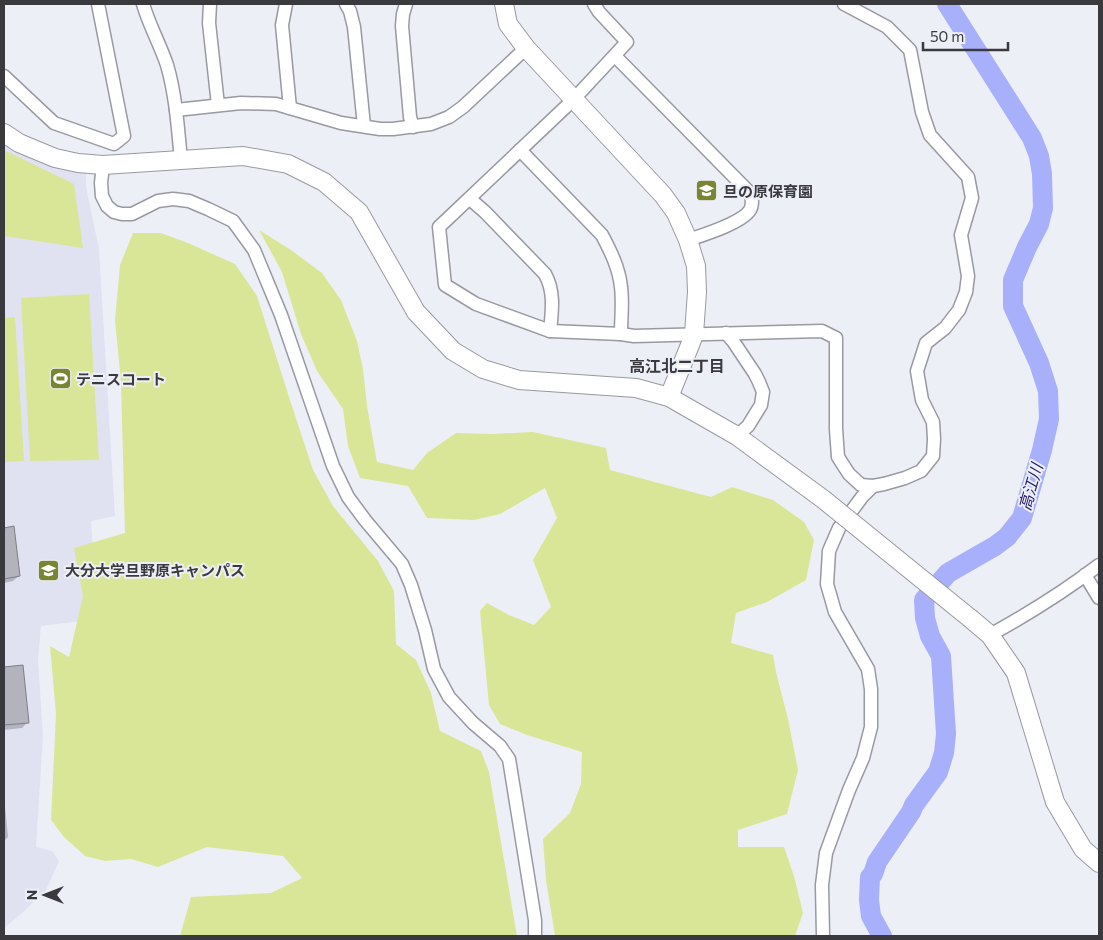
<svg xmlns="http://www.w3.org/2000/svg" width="1103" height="940" viewBox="0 0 1103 940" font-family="Commissioner,'Noto Sans JP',sans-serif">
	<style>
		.built { fill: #e0e2f2 }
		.green { fill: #d9e697 }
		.shadow { fill: #0003 }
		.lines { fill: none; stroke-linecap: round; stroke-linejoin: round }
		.river { stroke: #a8b0fb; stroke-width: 20 }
		.building { fill: #b2b3bc; stroke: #7d7e86 }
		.street-casing { stroke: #9899a1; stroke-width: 15 }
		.secondary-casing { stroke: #9899a1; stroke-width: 20 }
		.street { stroke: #fff; stroke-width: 12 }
		.secondary { stroke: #fff; stroke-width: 18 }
		.secondary-bridge-casing { stroke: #9899a1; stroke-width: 20; stroke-linecap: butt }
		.secondary-bridge { stroke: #fff; stroke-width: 18 }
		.labels { text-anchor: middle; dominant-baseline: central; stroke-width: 4; stroke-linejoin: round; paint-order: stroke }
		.poi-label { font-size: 15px; font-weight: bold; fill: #3a3a3e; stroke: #edeff7; text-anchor: start }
		.neighbourhood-label { font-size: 16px; font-weight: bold; fill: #3a3a3e; stroke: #edeff7 }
		.water-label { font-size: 16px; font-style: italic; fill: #22186c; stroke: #edeff7 }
	</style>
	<rect width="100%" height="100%" fill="#edeff7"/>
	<polygon class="built" points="4,144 22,152 86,171 86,187 99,249 115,516 91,521 98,619 41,626 38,659 43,736 36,847 52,851 59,861 46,890 21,914 4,928"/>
	<g class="green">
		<polygon points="4,150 74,184 83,248 4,236"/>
		<polygon points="259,230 291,250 322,273 341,300 357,341 363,369 367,406 377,462 413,470 427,453 456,433 492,434 533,432 606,448 610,470 711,497 732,487 773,500 804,522 814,540 806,580 767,602 736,613 731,643 773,655 776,672 788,719 798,770 787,814 738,830 738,847 784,847 794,876 803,913 795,936 555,936 546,880 543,839 570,813 581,784 582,752 527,735 500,724 489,705 480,611 487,603 509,615 534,625 551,607 533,560 557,518 545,488 500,514 474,520 427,518 408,486 360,478 348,446 343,409 317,371 301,334 282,272"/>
		<polygon points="133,233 161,233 188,243 235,264 257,296 289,397 313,470 333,506 378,561 394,591 396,644 416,660 431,693 440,731 481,751 489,772 517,936 180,936 191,897 271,893 302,878 283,856 207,847 158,867 131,859 105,861 85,856 64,837 51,820 56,714 50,646 69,657 83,596 74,548 125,533 121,382 115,320 120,265"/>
		<polygon points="89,294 99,460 30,461 21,298"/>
		<polygon points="15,317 24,461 4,462 4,318"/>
	</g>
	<g class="shadow">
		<polygon points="13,528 19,576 13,581 4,583 4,529"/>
		<polygon points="22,666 28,722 22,728 4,730 4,668"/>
		<polygon points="4,797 8,837 4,841"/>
	</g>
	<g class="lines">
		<polyline class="river" points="882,936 871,916 869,900 870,877 873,874 877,862 911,812 914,805 938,772 944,753 946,734 941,656 930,636 925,618 924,600 948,573 995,546 1007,537 1022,518 1042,450 1049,419 1048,391 1039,363 1013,306 1013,280 1027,247 1039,224 1043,208 1042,174 1039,156 1032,138 947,4"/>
	</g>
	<g class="building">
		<polygon points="14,526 20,576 4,579 4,528"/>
		<polygon points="23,665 29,723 4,725 4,667"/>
	</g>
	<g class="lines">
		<defs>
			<g id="street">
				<path d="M143 4C149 25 160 44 167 65 176 96 178 129 181 161"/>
				<polyline points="210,4 209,23 218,105"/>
				<polyline points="286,4 282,25 290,108"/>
				<polyline points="346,4 350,11 354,27 364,126"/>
				<polyline points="406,4 403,14 402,26 410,117 413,127"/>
				<polyline points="594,4 599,12 627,42 573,100 439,227 445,285 476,304 550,331 621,334 634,336 822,331 836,338 836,429 838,457 849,474 861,485 873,486 884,484 905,478 921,471 933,456 934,439 933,422 922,400 917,371 926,343 945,328 959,310 966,292 968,276 961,235 972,198 968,177 930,135 922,112 910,50 887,27 844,4"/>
				<path d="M615 56 751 194C752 200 753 205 750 210 742 223 703 235 688 240"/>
				<polyline points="4,76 54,123 114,144 124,136 98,4"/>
				<polyline points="176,110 241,103 276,104 341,123 380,129 393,129 431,124 449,117 463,107 526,48"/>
				<path d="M520 150 602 235C611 252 619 268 621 287 623 302 621 318 621 334"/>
				<polyline points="103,165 101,183 102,196 107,206 114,212 122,214 132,214 158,201 173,199 189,201 208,209 233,221 254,250 281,315 333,466 348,497 365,520 402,564 411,585 425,630 434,669 449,697 473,723 500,746 509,759 535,920 535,936"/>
				<path d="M470 199 485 212 545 274C555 292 552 311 550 331"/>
				<polyline points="726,333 733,341 755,374 759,382 763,392 761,405 748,426 737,436"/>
				<polyline points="1085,575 1099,598"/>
				<path d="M990 635C1028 614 1065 591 1099 565"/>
				<polyline points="823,936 822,885 826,853 849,790 863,758 871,727 871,689 868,669 835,612 827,584 829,551 839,528 862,497 873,486"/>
			</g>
			<g id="secondary">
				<polyline points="504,4 508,24 526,48 663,195 676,213 688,240 696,266 697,292 694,334 690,345 669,397"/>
				<polyline points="4,133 19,143 55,158 78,163 103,165 243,156 288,164 324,182 359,212 416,312 453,351 483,369 519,380 636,388 669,397 737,436 823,499"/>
				<polyline points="971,619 990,635 1016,673 1055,802 1083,849 1099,863"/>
			</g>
		</defs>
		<use href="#street" class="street-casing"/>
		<use href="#secondary" class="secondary-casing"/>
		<use href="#street" class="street"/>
		<use href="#secondary" class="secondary"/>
		<defs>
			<polyline id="secondary-bridge" points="823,499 971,619"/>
		</defs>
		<use href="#secondary-bridge" class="secondary-bridge-casing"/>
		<use href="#secondary-bridge" class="secondary-bridge"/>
	</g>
	<defs>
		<symbol id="school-square" viewBox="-11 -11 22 22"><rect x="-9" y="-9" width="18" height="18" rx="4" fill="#7a8532" stroke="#edeff7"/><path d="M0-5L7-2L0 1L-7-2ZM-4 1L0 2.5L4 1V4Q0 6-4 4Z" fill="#fff"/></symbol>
		<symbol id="stadium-square" viewBox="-11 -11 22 22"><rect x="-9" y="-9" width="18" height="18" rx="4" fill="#7a8532" stroke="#edeff7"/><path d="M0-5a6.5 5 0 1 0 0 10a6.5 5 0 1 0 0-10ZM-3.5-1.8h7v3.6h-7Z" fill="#fff"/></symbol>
		<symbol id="university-square" viewBox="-11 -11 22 22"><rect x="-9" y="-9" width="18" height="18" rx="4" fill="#7a8532" stroke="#edeff7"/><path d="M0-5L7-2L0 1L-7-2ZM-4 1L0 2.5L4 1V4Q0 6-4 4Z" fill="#fff"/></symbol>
	</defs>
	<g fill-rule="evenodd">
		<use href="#school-square" x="694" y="178" width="25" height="25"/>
		<use href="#stadium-square" x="48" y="366" width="25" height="25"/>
		<use href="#university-square" x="36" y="558" width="25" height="25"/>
	</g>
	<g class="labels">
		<g class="poi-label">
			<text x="723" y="191">旦の原保育園</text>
			<text x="76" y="379">テニスコート</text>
			<text x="65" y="570">大分大学旦野原キャンパス</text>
		</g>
		<g class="neighbourhood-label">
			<text x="677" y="365">高江北二丁目</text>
		</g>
		<g class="water-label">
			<text transform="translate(1030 487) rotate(-74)">高江川</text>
		</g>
	</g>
	<rect width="1103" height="940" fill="none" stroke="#3a3a3e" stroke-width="10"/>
	<g transform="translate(45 895) rotate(270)" stroke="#edeff7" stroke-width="4" paint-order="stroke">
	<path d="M0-4L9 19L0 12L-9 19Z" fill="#3a3a3e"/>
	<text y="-8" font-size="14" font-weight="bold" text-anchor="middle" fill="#3a3a3e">N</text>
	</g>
	<path d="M923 42v8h85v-8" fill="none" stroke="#3a3a3e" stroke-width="2.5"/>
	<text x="930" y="42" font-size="15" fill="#3a3a3e" stroke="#edeff7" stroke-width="4" paint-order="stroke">50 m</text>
</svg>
